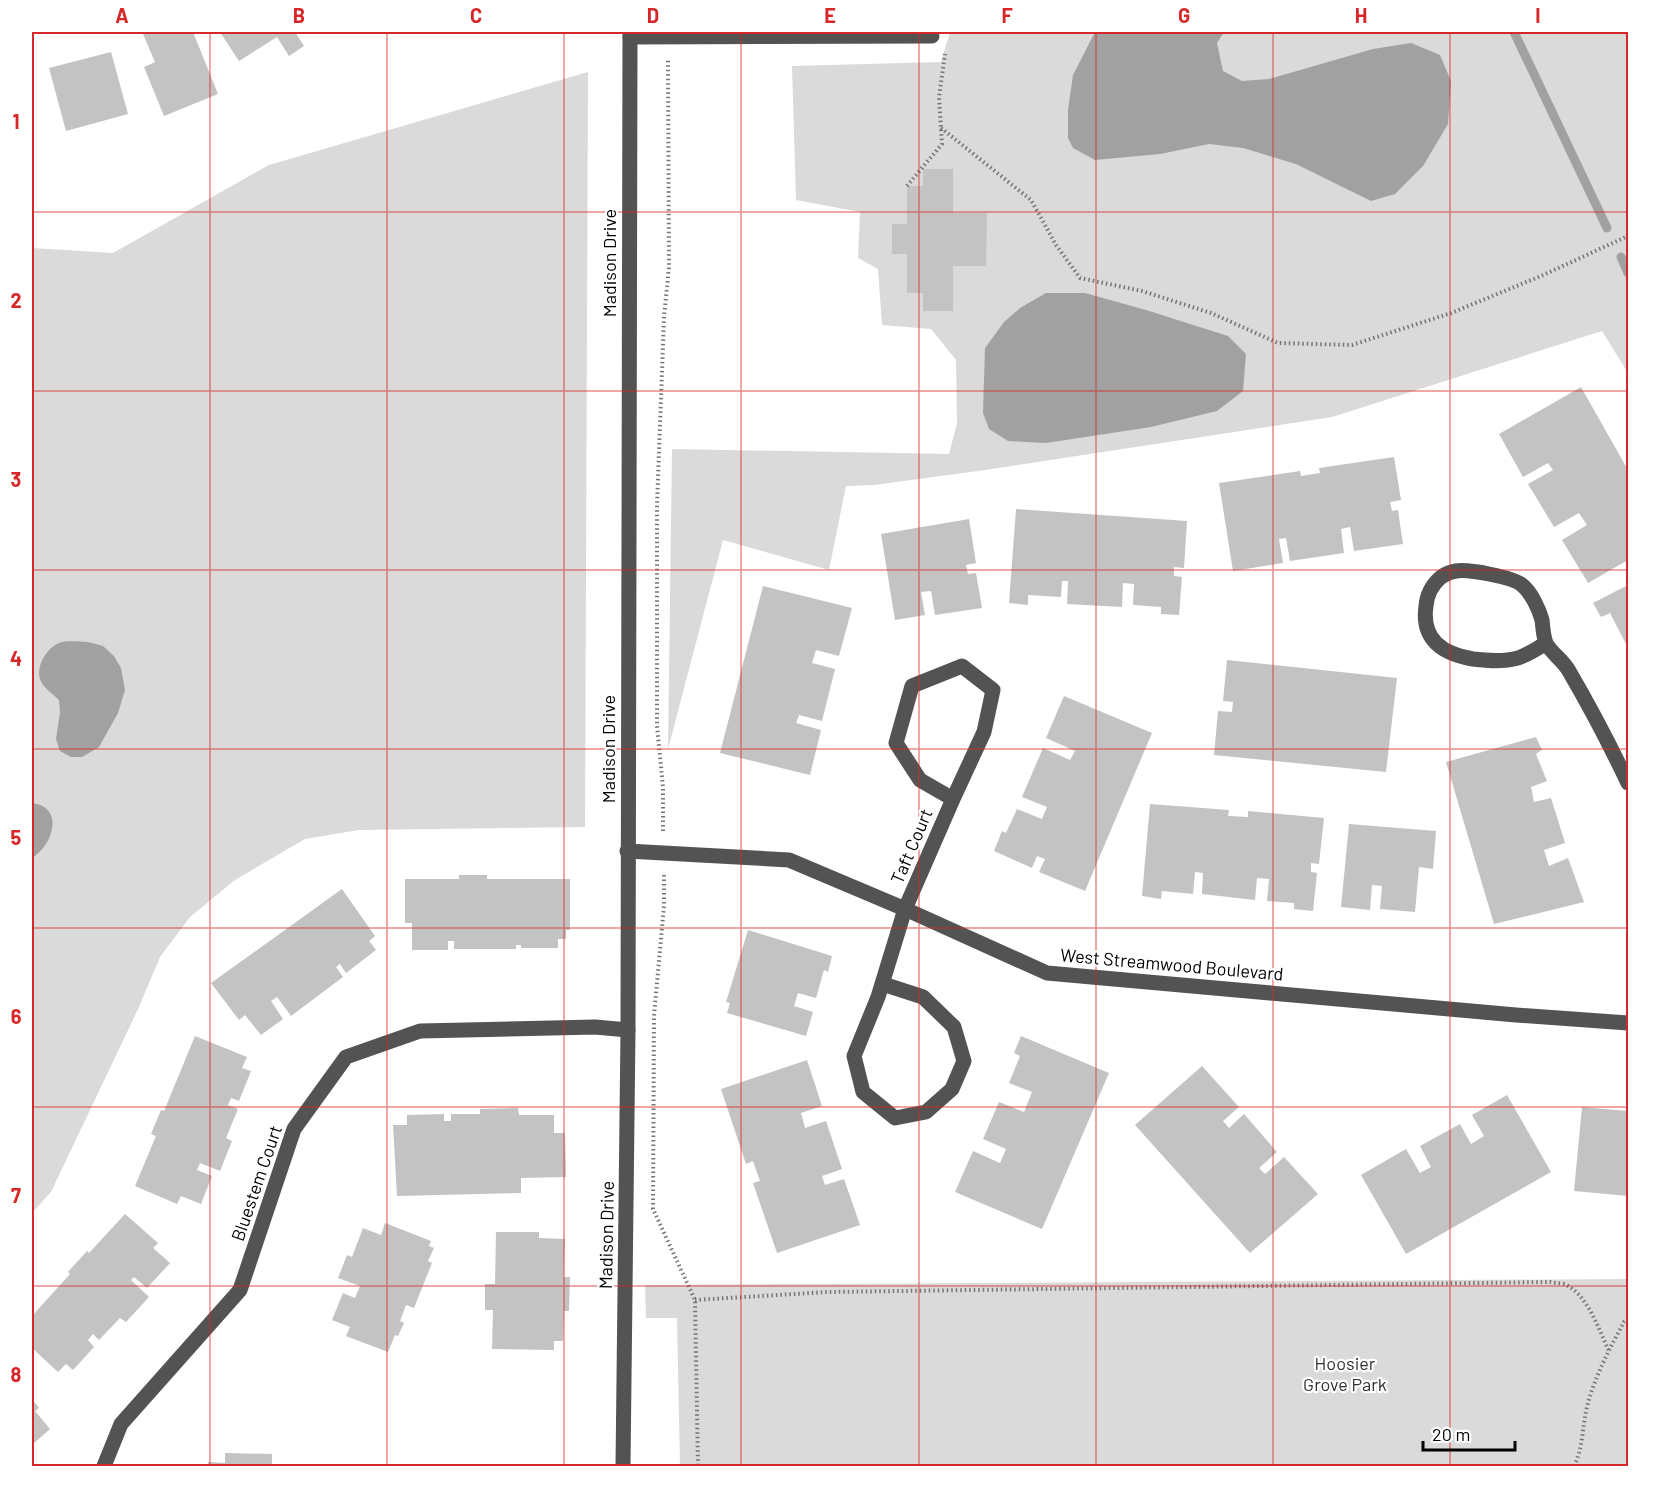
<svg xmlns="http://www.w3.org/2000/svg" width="1660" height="1498" viewBox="0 0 1660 1498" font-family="Barlow,sans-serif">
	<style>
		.green { fill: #dadada }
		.water { fill: #a1a1a1 }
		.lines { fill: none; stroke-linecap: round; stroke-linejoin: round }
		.stream { stroke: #a1a1a1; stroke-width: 9 }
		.building { fill: #c3c3c3 }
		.path { stroke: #757575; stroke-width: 4; stroke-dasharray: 1.5 3; stroke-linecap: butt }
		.minor { stroke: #535353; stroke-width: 15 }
		.grid { fill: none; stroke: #d62828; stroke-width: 1.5; stroke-opacity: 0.55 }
		.labels { text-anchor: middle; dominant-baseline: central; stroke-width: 4.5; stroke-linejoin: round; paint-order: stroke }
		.street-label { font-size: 18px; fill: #000; stroke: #fff }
		.park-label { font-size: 18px; fill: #313131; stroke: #fff }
		.neatline { fill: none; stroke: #d62828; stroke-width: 2 }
		.grid-label { font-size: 20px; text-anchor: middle; font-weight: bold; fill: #d62828 }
	</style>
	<rect width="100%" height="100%" fill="#fff"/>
	<g class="green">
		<polygon points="950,32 1628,32 1628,373 1602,331 1332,417 985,470 874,485 846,486 829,570 723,540 668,749 672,449 949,454 957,423 956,360 931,329 882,325 878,269 858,258 860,212 796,200 792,66 941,62"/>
		<polygon points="588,72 585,827 359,830 305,839 235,880 190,917 160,957 139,1007 51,1192 32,1213 32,248 113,253 269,165"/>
		<polygon points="1628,1279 1628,1466 680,1466 677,1318 646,1318 645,1285"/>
	</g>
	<g class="water">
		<polygon points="1095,32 1224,32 1217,43 1223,71 1242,81 1269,79 1373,49 1411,43 1440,55 1451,81 1448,124 1423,166 1395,194 1371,201 1296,164 1243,148 1209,144 1160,154 1095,160 1073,148 1068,138 1068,110 1073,75"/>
		<polygon points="1046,293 1085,293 1146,310 1228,336 1246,354 1243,391 1217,411 1151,427 1046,443 1008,441 989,429 983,413 985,348 1004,322 1020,308"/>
		<path d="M88 642 103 646 114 656 121 668 125 690 118 713 99 747 82 757H71L60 751 56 739 60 712 59 700C53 694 42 687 40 679 36 665 47 648 59 643 67 640 80 642 88 642Z"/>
		<path d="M32 803C65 807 53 845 32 858Z"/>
	</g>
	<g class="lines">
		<g class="stream">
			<polyline points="1514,32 1607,228"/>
			<polyline points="1621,257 1628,273"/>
		</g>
	</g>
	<g class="building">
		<polygon points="150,32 193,32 218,94 164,116 144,67 155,62 143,34"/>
		<polygon points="220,32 295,32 304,46 289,56 277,37 239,61"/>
		<polygon points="111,52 128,114 66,131 49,68"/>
		<polygon points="923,169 953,169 953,213 987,213 986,266 953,266 953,311 923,311 923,293 907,293 907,254 892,254 892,224 907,224 907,186 923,186"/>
		<polygon points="1581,387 1628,470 1628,560 1588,583 1562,540 1587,525 1579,513 1554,527 1528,484 1553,470 1548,463 1523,477 1499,434"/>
		<polygon points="1394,457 1401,500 1390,502 1392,511 1398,510 1403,544 1354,551 1350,527 1341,529 1344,553 1290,561 1286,538 1279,539 1283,563 1233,571 1219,483 1300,471 1301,476 1320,473 1319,468"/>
		<polygon points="1016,509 1187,521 1184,568 1174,567 1174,576 1182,577 1179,615 1161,614 1161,607 1133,605 1134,584 1123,583 1122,607 1067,604 1068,581 1062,581 1061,597 1028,595 1028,605 1009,603"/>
		<polygon points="969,519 976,563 966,565 968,574 976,573 982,608 935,615 931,591 921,592 925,615 895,620 881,534"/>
		<polygon points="1628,585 1628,648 1610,613 1601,617 1593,603"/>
		<polygon points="763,586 852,608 839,656 816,650 812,663 835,669 822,721 799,715 796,723 821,730 810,775 720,753"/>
		<polygon points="1227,660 1397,678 1386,772 1214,755 1218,711 1232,712 1233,702 1223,701"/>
		<polygon points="1064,696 1152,733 1085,891 1039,872 1045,859 1037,856 1032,868 994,851 1002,831 1006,833 1017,809 1042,819 1047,807 1022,797 1043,748 1070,760 1075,751 1046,738"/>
		<polygon points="1536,737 1542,750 1536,754 1547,781 1531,787 1534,802 1551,798 1565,843 1544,850 1549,866 1568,858 1584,902 1494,924 1446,762"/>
		<polygon points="1150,804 1229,810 1228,816 1248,817 1248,811 1324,818 1319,864 1311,863 1311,872 1317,873 1313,911 1294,909 1294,903 1267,901 1269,879 1257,878 1255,900 1202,894 1203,873 1195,872 1193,894 1162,891 1161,899 1142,896"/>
		<polygon points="1349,824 1436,831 1433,869 1419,867 1415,912 1380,909 1382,886 1372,885 1370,910 1341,907"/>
		<polygon points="459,875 487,875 487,879 570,879 570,930 566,930 566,939 558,939 558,948 521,948 521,945 516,945 516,949 454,949 454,941 448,941 448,950 412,950 412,923 405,923 405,879 459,879"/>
		<polygon points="342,889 375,936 369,941 376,950 346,973 340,964 336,967 343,977 291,1016 277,997 271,1001 283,1019 261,1035 245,1015 239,1020 211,983"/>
		<polygon points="748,930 832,956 828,972 824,970 816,998 798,993 794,1006 813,1012 806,1036 727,1013 730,1003 726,1002"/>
		<polygon points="195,1036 247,1057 242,1068 251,1071 239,1101 231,1098 228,1105 238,1109 226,1138 232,1141 220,1171 200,1163 197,1170 212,1176 201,1204 181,1196 177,1204 135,1186 156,1136 151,1134 161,1110 164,1111"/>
		<polygon points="1021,1036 1109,1073 1042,1229 955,1192 973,1151 1000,1163 1006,1149 983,1139 999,1102 1024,1112 1032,1092 1009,1083 1020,1056 1014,1053"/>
		<polygon points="807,1060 822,1106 801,1113 805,1128 826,1121 842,1169 822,1176 825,1185 844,1179 860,1225 777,1253 753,1183 760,1181 753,1161 746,1164 721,1089"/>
		<polygon points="1202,1066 1239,1107 1223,1121 1229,1128 1244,1114 1277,1152 1259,1168 1265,1174 1284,1157 1318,1194 1250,1253 1135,1125"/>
		<polygon points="1507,1095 1551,1172 1406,1254 1361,1175 1406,1149 1420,1173 1431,1167 1420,1146 1460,1124 1471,1144 1484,1136 1472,1115"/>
		<polygon points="1582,1107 1628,1111 1627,1128 1628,1128 1628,1196 1574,1191"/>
		<polygon points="518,1108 519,1115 554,1115 554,1133 565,1133 566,1177 521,1178 521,1193 397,1196 393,1125 407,1125 407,1115 444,1114 444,1121 451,1121 451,1114 480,1114 480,1109"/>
		<polygon points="125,1214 158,1243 153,1248 170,1263 147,1288 134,1277 131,1280 149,1297 126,1322 120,1318 99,1340 93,1334 88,1340 94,1347 73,1370 66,1364 58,1372 32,1348 32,1316 70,1274 68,1272 87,1251 89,1253"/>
		<polygon points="385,1223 431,1241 429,1246 434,1248 428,1261 432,1263 414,1308 406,1305 400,1321 404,1323 398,1336 395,1335 388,1352 346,1336 350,1327 332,1320 343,1293 355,1298 360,1286 338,1278 347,1255 352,1257 363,1228 381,1235"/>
		<polygon points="496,1232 539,1232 539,1238 565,1239 564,1277 570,1277 569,1311 564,1311 563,1341 554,1341 554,1350 492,1349 493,1310 485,1310 485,1284 495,1284"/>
		<polygon points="32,1399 39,1408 35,1411 50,1429 32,1445"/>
		<polygon points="225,1453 272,1454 272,1466 208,1466 208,1462 225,1463"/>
	</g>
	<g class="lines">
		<g class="path">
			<polyline points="941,128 1031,200 1056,245 1080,278 1142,291 1211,313 1278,343 1352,345 1451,313 1541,276 1628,236"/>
			<polyline points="907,186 942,144 939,97 945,54"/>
			<polyline points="663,831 663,787 657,726 657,506 664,317 669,267 668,59"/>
			<polyline points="664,875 664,906 654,1016 653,1209 695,1300 698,1466"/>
			<path d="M695 1300 827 1292 1550 1282C1554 1283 1559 1283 1564 1284 1587 1293 1599 1330 1609 1351"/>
			<path d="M1574 1466C1584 1446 1582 1424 1588 1403 1595 1376 1611 1346 1624 1322L1628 1319"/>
		</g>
		<g class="minor">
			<polyline points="630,37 932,36"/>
			<path d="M1546 643C1537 649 1529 654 1518 658 1503 662 1489 661 1473 659 1443 654 1421 640 1426 606 1427 594 1431 586 1440 578 1445 574 1450 572 1456 571 1468 569 1513 577 1522 585 1531 592 1539 609 1542 620 1543 627 1543 636 1546 643 1551 653 1563 660 1569 671 1590 707 1610 745 1628 783"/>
			<polyline points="627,851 789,860 905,909 1047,973 1516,1015 1628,1023"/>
			<polyline points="883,984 923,997 954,1027 964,1061 952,1089 926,1112 895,1118 863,1092 854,1056 878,997 905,909 953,799 984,732 993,690 962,666 912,686 896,743 920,780 953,799"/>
			<polyline points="104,1466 121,1424 240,1290 294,1129 346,1057 420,1031 595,1027 628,1030"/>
			<polyline points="623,1466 628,1030 630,32"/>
		</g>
	</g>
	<path class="grid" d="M210 32V1466M387 32V1466M564 32V1466M741 32V1466M919 32V1466M1096 32V1466M1273 32V1466M1450 32V1466M32 212H1628M32 391H1628M32 570H1628M32 749H1628M32 928H1628M32 1107H1628M32 1286H1628"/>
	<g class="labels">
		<g class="street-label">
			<text transform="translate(609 263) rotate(-90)">Madison Drive</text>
			<text transform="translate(608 749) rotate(-90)">Madison Drive</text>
			<text transform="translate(911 846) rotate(-67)">Taft Court</text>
			<text transform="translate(1172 964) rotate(5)">West Streamwood Boulevard</text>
			<text transform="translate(256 1183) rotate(-71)">Bluestem Court</text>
			<text transform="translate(606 1235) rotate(-89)">Madison Drive</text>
		</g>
		<g class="park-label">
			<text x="1345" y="1363">Hoosier<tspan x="1345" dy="21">Grove Park</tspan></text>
		</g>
	</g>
	<rect width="1660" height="1498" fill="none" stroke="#ffffff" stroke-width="66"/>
	<path d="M1423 1441v9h92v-9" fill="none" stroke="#000000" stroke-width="3"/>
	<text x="1432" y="1441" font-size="18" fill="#000000" stroke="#ffffff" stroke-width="4.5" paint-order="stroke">20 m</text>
	<rect x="33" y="33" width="1594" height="1432" class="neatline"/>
	<g class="grid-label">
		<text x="122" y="23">A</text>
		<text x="299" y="23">B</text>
		<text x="476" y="23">C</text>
		<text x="653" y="23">D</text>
		<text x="830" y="23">E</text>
		<text x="1007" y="23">F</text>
		<text x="1184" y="23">G</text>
		<text x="1361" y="23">H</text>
		<text x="1538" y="23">I</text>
		<text x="16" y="129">1</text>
		<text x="16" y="308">2</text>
		<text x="16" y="487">3</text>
		<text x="16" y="666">4</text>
		<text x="16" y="845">5</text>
		<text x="16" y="1024">6</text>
		<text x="16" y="1203">7</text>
		<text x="16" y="1382">8</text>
	</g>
</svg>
